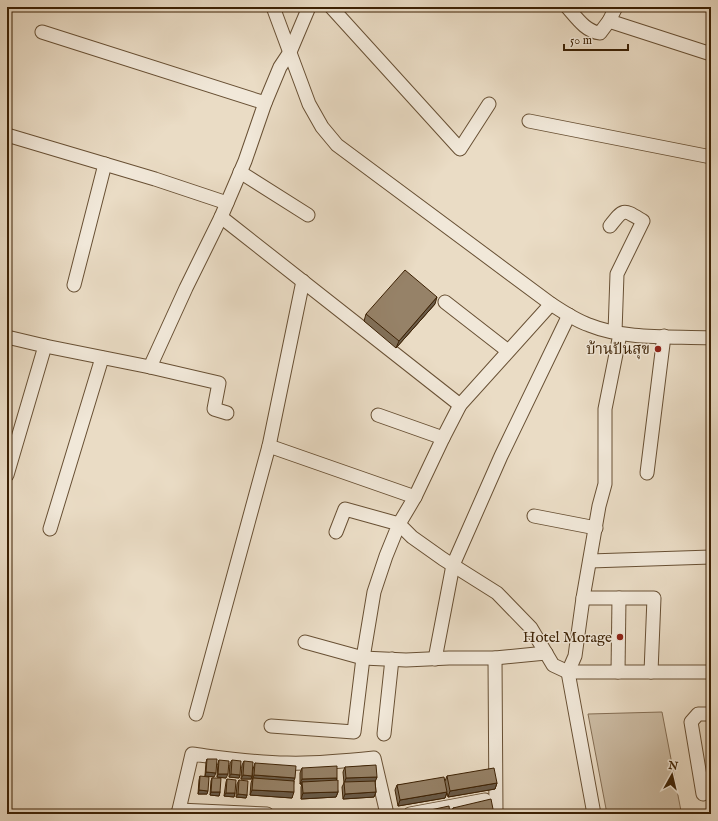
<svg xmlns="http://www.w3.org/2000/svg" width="718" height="821" viewBox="0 0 718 821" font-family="'IM FELL English','Noto Serif Thai',serif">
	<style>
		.green { fill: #ccbca4; stroke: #846e54 }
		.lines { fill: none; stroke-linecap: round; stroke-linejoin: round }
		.minor-casing { stroke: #685034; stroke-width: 15 }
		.minor { stroke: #f1e8d9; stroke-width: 13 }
		.wall { fill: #817059; stroke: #3c2104 }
		.shaded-wall { fill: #695b49; stroke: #3c2104 }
		.building { fill: #968268; stroke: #3c2104 }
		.poi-dot { fill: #8f2418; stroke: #f1e8d9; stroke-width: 1.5 }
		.labels { text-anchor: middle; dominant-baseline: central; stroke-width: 3; stroke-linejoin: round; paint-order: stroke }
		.poi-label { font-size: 15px; fill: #3c2104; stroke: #f1e8d9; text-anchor: end }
	</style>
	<rect width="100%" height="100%" fill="#eadcc5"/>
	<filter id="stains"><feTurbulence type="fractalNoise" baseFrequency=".005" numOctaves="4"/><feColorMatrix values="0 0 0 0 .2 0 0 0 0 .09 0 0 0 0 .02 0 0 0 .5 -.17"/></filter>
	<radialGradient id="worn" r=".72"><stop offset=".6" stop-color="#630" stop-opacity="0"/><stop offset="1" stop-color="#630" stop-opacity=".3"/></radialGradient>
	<polygon class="green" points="662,712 681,811 711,812 711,814 607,814 588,714"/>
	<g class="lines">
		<defs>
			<g id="minor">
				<path d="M273 7 309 104 322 127 337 145 551 304C563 312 575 320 589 325 626 340 672 336 711 338"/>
				<polyline points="331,7 460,149 489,104"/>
				<path d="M567 7C576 17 586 32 600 33L609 21 616 7"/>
				<polyline points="609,21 711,54"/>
				<polyline points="42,32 265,103"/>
				<polyline points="529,121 711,157"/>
				<polyline points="7,135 155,179 227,203"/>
				<polyline points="240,172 308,215"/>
				<polyline points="221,217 460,405"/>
				<path d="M610 226C624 208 623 209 643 221L617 274 615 332"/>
				<polyline points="74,285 105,164"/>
				<polyline points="445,302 508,351"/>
				<polyline points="551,304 460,405 443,438 415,497 399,524 412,537 443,559 497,593 531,628 553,665 568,672 711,672"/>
				<polyline points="7,337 45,346 150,367 186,288 221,217 245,161 265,103 280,67 290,52 309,7"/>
				<polyline points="150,367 219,383 214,409 227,413"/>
				<polyline points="378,415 443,438"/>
				<polyline points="269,446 415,497"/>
				<polyline points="647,473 664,336"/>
				<polyline points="7,475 45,346"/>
				<polyline points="534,516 596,528"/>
				<polyline points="50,529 102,358"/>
				<polyline points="590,561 711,557"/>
				<polyline points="583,598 654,598 651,672"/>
				<polyline points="305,642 363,658 406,660 449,658 495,658 546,653"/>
				<polyline points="495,658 496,814"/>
				<polyline points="435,659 453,565 501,456 569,315"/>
				<polyline points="618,672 619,598"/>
				<polyline points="196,714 269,446 303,281"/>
				<polyline points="271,726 354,732 363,658 374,592 386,556 399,524 345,509 336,532"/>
				<polyline points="384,734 392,659"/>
				<polyline points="703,794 691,722 698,714 711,714"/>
				<polyline points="179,810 267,814"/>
				<path d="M178 814 192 754C223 758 255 763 287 763 316 764 345 761 374 758L387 814"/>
				<polyline points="410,814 485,800"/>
				<polyline points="594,814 568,672 575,656 583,598 599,506 605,484 605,409 620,334"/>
			</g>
		</defs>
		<use href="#minor" class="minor-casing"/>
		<use href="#minor" class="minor"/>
	</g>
	<g class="wall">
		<polygon points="435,304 396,348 364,321 366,314"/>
		<polygon points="207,759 214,777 205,776 206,762"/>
		<polygon points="219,760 226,778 217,777 218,763"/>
		<polygon points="232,760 240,775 239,778 229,777 230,763"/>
		<polygon points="244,761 252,776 251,779 241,779 242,765"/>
		<polygon points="255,763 294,781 292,798 250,795 251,783 252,780 253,769"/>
		<polygon points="345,767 377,777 375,781 376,792 374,797 343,799 342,787 344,783 343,772"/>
		<polygon points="302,768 337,778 336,781 338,792 336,797 301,799 301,787 302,784 300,784 300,773"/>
		<polygon points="200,776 207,794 198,794 199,780"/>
		<polygon points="447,776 497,783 495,789 448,797 447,793 445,798 398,806 395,790 397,785 445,781"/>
		<polygon points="212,778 220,792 219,796 210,795 211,781"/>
		<polygon points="227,779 235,793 234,797 224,796 226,782"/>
		<polygon points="239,780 247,795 246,798 236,797 237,784"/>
		<polygon points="453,808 494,814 451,814 451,813"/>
	</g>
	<g class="shaded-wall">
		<polygon points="437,297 435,304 396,348 399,341"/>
		<polygon points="206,772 216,773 214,777 205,776"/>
		<polygon points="218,774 228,774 226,778 217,777"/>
		<polygon points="231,774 240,775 239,778 229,777"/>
		<polygon points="243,775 252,776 251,779 241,779"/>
		<polygon points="254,775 295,778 293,783 253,778 252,780"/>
		<polygon points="377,777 375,782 344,784 346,778"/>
		<polygon points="337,778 335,783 302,782 302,784 300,784 302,779"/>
		<polygon points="497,783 495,789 448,797 450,791"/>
		<polygon points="199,790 208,791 207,794 198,794"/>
		<polygon points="252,790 294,792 292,798 250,795"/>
		<polygon points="211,792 220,792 219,796 210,795"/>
		<polygon points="338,792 336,797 301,799 303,793"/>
		<polygon points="376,792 374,797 343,799 345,794"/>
		<polygon points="447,792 445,798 398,806 400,800"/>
		<polygon points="226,793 235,793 234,797 224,796"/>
		<polygon points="238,794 247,795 246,798 236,797"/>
	</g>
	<g class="building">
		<polygon points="405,270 437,297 399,341 366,314"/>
		<polygon points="207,759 217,759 216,773 206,772"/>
		<polygon points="219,760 229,761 228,774 218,774"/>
		<polygon points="232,760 241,761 240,775 231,774"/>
		<polygon points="244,761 253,762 252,776 243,775"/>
		<polygon points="255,763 296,766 295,778 254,775"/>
		<polygon points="376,765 377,777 346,778 345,767"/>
		<polygon points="337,766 337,778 302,779 302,768"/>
		<polygon points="494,768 497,783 450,791 447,776"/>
		<polygon points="200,776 209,777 208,791 199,790"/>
		<polygon points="444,777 447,792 400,800 397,785"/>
		<polygon points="212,778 221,778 220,792 211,792"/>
		<polygon points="253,778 294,781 294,792 252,790"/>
		<polygon points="227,779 236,780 235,793 226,793"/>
		<polygon points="239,780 248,781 247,795 238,794"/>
		<polygon points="338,780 338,792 303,793 302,782"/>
		<polygon points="375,781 376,792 345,794 344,782"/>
		<polygon points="491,799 494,814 454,814 453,808"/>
		<polygon points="449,806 450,814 412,814"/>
		<rect x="191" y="813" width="9" height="1"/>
	</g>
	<g class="poi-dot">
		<circle cx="658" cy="349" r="4"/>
		<circle cx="620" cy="637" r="4"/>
	</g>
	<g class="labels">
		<g class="poi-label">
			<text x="650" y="349">บ้านปันสุข</text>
			<text x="612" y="637">Hotel Morage</text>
		</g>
	</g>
	<rect width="718" height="821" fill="none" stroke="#eadcc5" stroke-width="24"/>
	<rect x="8" y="8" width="702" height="805" fill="none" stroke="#3c2104" stroke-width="2"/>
	<rect x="12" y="12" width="694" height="797" fill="none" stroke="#3c2104"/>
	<g transform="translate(672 775) rotate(8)" stroke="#f1e8d9" stroke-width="3" paint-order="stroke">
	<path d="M0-3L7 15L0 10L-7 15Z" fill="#3c2104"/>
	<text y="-6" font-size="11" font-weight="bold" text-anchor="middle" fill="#3c2104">N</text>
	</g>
	<path d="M564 44v6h64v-6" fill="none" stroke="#3c2104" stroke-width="2"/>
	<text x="570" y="44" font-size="12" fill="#3c2104" stroke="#f1e8d9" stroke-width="3" paint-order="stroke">50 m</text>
	<rect width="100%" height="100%" filter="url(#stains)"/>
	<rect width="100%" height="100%" fill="url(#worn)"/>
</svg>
